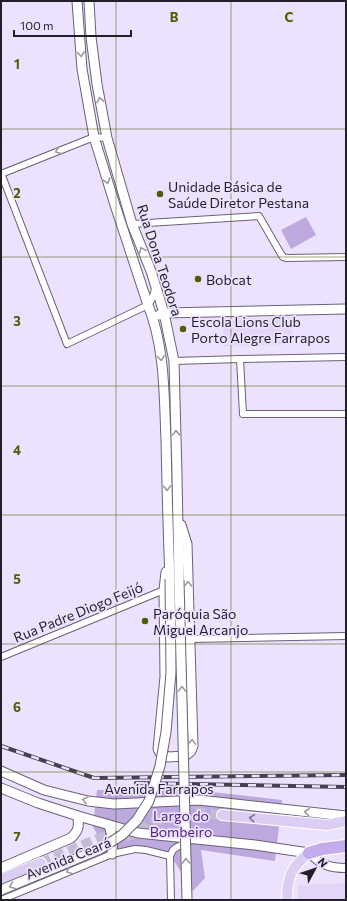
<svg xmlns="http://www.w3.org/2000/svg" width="347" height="901" viewBox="0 0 347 901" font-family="Commissioner,sans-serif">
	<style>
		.built { fill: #e3d5f8 }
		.green { fill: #bda9dd }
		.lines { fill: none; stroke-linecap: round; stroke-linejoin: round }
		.primary-tunnel { stroke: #c4bbd4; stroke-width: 10; stroke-dasharray: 10 5; stroke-linecap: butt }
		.minor-casing { stroke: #6b617a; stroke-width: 8 }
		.tertiary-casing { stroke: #6b617a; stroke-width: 10 }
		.secondary-casing { stroke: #6b617a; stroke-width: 11 }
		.primary-casing { stroke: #fff; stroke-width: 12 }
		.motorway-casing { stroke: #fff; stroke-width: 14 }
		.minor { stroke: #fff; stroke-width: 6 }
		.tertiary { stroke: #fff; stroke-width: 8 }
		.secondary { stroke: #fff; stroke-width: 9 }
		.primary { stroke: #dccdf3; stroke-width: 10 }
		.motorway { stroke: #c4abeb; stroke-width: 12 }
		.rail-casing { stroke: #46414f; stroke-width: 4 }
		.rail { stroke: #ece2fe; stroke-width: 2.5; stroke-dasharray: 8; stroke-linecap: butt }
		.secondary-bridge-casing { stroke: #6b617a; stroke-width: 11; stroke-linecap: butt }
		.secondary-bridge { stroke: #fff; stroke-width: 9 }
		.oneway { stroke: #9c9a9f }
		.oneway2 { stroke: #80768e }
		.grid { fill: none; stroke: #4c5f06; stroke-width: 1; stroke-opacity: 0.55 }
		.poi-dot { fill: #4c5f06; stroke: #ece2fe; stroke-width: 1.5 }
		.labels { text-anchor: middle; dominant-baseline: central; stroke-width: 3.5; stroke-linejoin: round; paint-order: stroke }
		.poi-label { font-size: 14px; fill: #231f2a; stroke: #ece2fe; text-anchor: start }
		.street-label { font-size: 14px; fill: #231f2a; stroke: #ece2fe }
		.park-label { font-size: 14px; fill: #501f7f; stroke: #ece2fe }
		.grid-label { font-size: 13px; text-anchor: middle; font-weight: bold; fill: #4c5f06; stroke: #ece2fe; stroke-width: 3.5; stroke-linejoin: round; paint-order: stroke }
	</style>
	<rect width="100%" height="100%" fill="#ece2fe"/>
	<g class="built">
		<polygon points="291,317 293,344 224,347 223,320"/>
		<polygon points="346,883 346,900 298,900 298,885"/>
	</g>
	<g class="green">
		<polygon points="306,217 316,235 291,249 281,230"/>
		<polygon points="97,790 195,790 282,800 275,861 201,850 205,878 193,891 169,853 147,846 125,847 107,852 93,827"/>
	</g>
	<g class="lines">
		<polyline class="primary-tunnel" points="41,863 102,837 113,835 127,836 134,834 153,822 174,816 193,812 222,815"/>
		<defs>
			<g id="minor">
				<path d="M1 173 67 344 148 305C152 300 154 295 155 288"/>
				<polyline points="1,174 94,137 107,138"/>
				<polyline points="132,224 259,216 281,254 283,257 287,258 346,257"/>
				<polyline points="240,359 243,414 346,414"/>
				<polyline points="174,361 240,359 346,357"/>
				<polyline points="190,639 346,636"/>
				<polyline points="1,657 164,590"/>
				<polyline points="1,900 112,854 135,849 146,850 170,856"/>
				<polyline points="171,900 170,856 173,850 177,847 188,842"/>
			</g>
			<path id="tertiary" d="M309 853C321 865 330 868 346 868"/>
			<g id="secondary">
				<path d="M77 1 82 69 94 137 115 205 148 305C165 347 164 395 166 440 167 486 168 533 170 579"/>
				<polyline points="89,1 91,37 97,84 107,138 132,224 151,271 164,313 174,361 177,475 179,580"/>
				<polyline points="159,315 164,313 346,309"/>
				<polyline points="166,572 164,590 165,677 158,749 160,753 168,757 185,756 191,751 193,746 187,544 181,525"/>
				<polyline points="1,771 44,790 88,801 114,804 199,800 346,816"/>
				<polyline points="1,788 38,803 78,816 138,833 255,845 309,853"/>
				<polyline points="109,825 113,840 112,854"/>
				<path d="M1 868 71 838C79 830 79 827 78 816"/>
			</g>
			<g id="primary">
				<polyline points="222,815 327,825 346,821"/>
				<polyline points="1,879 41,863"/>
				<path d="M287 900C287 878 291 867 309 853"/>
			</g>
			<polyline id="motorway" points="309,853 322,849 346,846"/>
		</defs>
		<use href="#minor" class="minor-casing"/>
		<use href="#tertiary" class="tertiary-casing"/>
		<use href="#secondary" class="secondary-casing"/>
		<use href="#primary" class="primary-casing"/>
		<use href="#motorway" class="motorway-casing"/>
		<use href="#minor" class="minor"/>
		<use href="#tertiary" class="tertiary"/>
		<use href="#secondary" class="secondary"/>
		<use href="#primary" class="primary"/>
		<use href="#motorway" class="motorway"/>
		<defs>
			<g id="rail">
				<polyline points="1,746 94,778 346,775"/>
				<polyline points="136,783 346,787"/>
			</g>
		</defs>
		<use href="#rail" class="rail-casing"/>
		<use href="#rail" class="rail"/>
		<defs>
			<g id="secondary-bridge">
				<polyline points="179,580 187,900"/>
				<polyline points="1,890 100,849 122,835 137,820 149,801 160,766 166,732 171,672 170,579"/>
			</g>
		</defs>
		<use href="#secondary-bridge" class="secondary-bridge-casing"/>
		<use href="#secondary-bridge" class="secondary-bridge"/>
	</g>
	<defs><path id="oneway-chevron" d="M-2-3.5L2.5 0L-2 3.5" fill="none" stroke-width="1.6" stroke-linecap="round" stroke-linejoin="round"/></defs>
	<g class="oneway">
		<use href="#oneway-chevron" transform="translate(81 54) rotate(85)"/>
		<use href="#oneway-chevron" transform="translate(100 100) rotate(-101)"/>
		<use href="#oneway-chevron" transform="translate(58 151) rotate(158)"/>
		<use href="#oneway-chevron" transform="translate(107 181) rotate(73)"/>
		<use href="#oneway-chevron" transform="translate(142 250) rotate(-112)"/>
		<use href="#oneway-chevron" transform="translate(161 358) rotate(83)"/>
		<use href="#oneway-chevron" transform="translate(176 433) rotate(-92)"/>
		<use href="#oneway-chevron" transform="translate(167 488) rotate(89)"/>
		<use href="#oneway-chevron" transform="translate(188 584) rotate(-92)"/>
		<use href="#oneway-chevron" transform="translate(182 689) rotate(-91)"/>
		<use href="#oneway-chevron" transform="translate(192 742) rotate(-88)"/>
		<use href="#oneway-chevron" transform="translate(85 800) rotate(-167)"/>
		<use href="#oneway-chevron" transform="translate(307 812) rotate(-174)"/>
		<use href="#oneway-chevron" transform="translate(186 861) rotate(-91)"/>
		<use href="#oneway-chevron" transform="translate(69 871) rotate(157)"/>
		<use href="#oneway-chevron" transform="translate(12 886) rotate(157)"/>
	</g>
	<use class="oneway2" href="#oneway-chevron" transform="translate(252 818) rotate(-174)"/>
	<path class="grid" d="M116 1V900M231 1V900M1 129H346M1 257H346M1 386H346M1 515H346M1 644H346M1 772H346"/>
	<g class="poi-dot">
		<circle cx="160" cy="194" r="4"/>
		<circle cx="198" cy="279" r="4"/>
		<circle cx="183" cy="329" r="4"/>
		<circle cx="145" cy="621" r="4"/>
	</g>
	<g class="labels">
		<g class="poi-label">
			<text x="168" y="186">Unidade Básica de<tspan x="168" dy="16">Saúde Diretor Pestana</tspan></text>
			<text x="206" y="279">Bobcat</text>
			<text x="191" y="321">Escola Lions Club<tspan x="191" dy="16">Porto Alegre Farrapos</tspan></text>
			<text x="153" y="613">Paróquia São<tspan x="153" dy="16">Miguel Arcanjo</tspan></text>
		</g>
		<g class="street-label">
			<text transform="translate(160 260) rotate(72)">Rua Dona Teodora</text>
			<text transform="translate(78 612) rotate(-22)">Rua Padre Diogo Feijó</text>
			<text x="159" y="788">Avenida Farrapos</text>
			<text transform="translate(68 858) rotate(-22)">Avenida Ceará</text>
		</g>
		<g class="park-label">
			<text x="181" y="815">Largo do<tspan x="181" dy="16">Bombeiro</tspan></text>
		</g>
	</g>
	<g class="grid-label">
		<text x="174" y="22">B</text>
		<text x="289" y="22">C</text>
		<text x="17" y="69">1</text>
		<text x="17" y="198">2</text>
		<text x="17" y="326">3</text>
		<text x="17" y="455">4</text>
		<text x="17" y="584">5</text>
		<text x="17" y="712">6</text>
		<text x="17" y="841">7</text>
	</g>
	<rect width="347" height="901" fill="none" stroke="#231f2a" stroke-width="4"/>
	<g transform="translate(315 869) rotate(50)" stroke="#ece2fe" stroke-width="3" paint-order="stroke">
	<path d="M0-3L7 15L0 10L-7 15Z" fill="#231f2a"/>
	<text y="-6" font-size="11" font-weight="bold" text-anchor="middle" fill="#231f2a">N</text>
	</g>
	<path d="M14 30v6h117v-6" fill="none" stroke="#231f2a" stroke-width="2"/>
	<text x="20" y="30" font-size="12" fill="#231f2a" stroke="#ece2fe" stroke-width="3" paint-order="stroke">100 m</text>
</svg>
